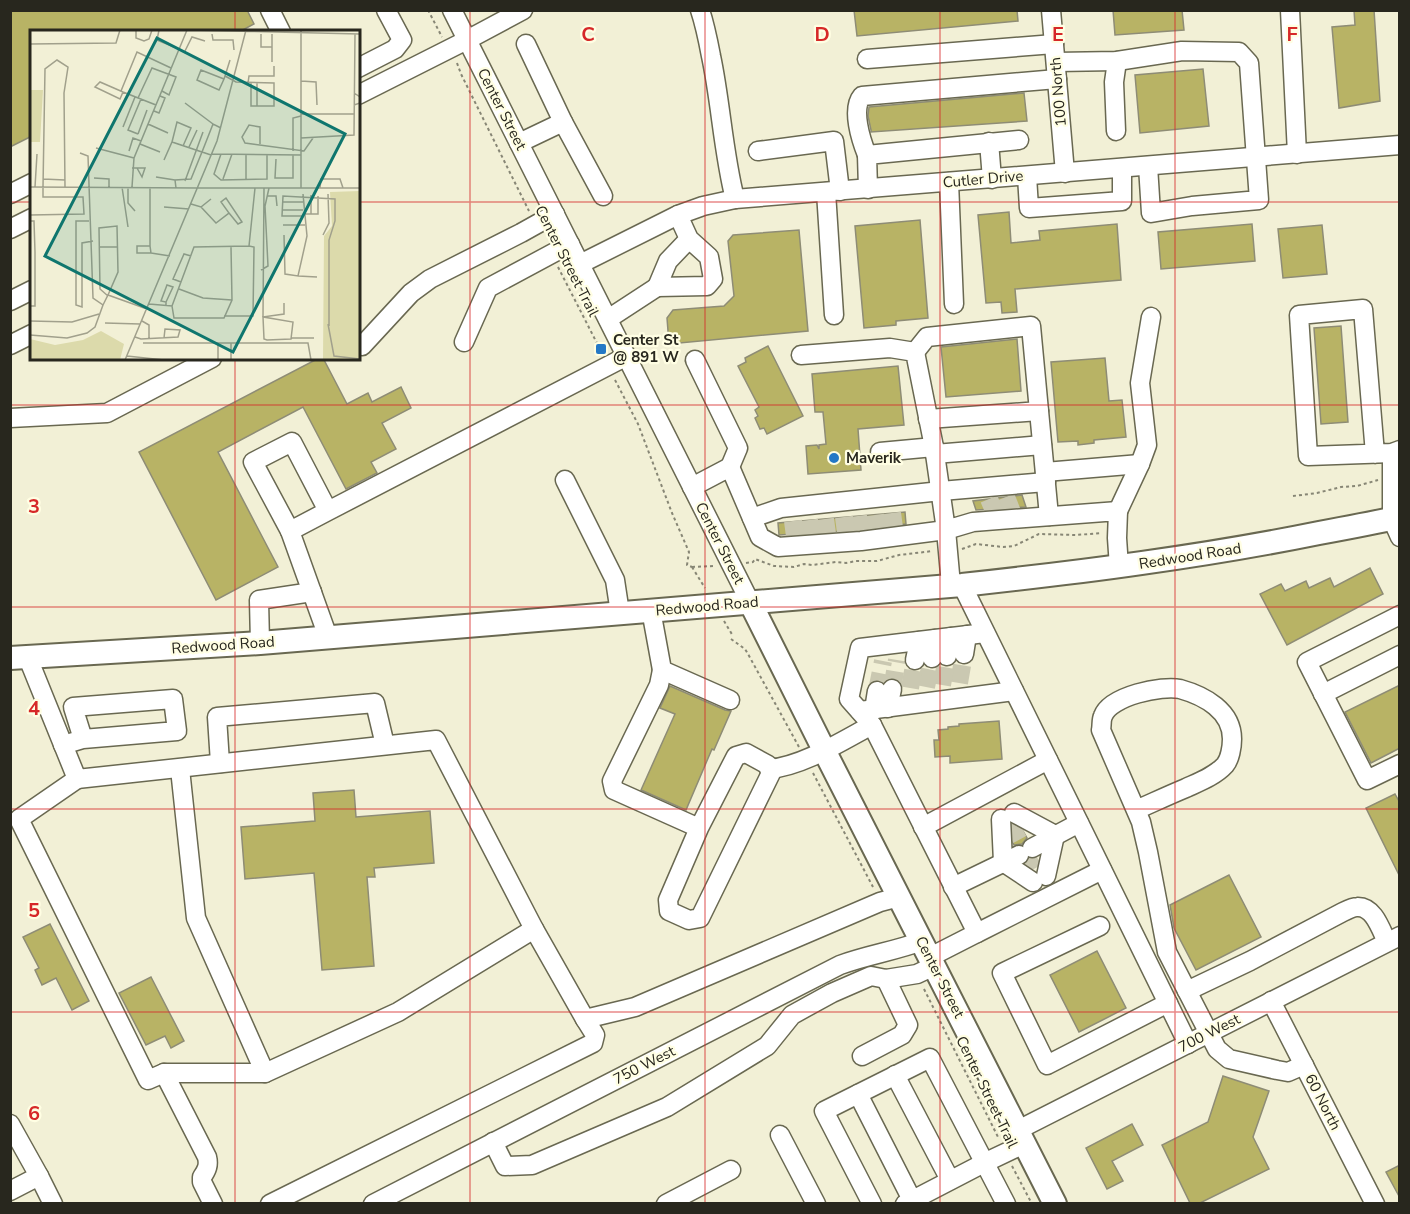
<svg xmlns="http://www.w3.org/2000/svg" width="1410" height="1214" viewBox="0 0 1410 1214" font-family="'Nunito Sans',sans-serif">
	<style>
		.building { fill: #b8b365; stroke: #8e8c75; stroke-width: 1.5 }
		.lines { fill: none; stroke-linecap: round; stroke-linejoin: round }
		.minor-tunnel { stroke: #cac8b1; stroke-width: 18; stroke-dasharray: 18 9; stroke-linecap: butt }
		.minor-casing { stroke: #696851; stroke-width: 21 }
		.major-casing { stroke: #696851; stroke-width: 26 }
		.path { stroke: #878675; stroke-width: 2; stroke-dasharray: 3 3; stroke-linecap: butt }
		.minor { stroke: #fff; stroke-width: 18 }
		.major { stroke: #fff; stroke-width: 22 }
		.grid { fill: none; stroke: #d62828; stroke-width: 1.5; stroke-opacity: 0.55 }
		.poi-dot { fill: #2478c6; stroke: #fffee3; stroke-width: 2 }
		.labels { text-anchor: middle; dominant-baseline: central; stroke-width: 4.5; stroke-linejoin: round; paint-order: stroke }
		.street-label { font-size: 15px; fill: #28271e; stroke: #fffee3 }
		.poi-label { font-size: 15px; font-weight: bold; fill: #28271e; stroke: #fffee3; text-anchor: start }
		.inset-road { fill: none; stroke: #a1a08c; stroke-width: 1.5 }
		.view { fill: #0f766e; fill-opacity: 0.15; stroke: #0f766e; stroke-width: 3 }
		.inset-edge { fill: none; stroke: #28271e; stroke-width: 3 }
		.grid-label { font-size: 20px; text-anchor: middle; font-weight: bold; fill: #d62828; stroke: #fffee3; stroke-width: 4.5; stroke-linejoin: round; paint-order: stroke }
	</style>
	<rect width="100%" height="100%" fill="#f2f0d6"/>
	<g class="building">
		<polygon points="10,10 247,10 254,24 239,32 32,32 32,136 10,147"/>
		<polygon points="854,10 1017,10 1018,21 857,36"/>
		<polygon points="1113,10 1182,10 1184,30 1115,35"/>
		<polygon points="1354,10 1374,10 1380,101 1339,108 1332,27 1355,25"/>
		<polygon points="1203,69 1209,126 1140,133 1135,75"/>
		<polygon points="1024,93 1027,121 871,132 871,130 868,116 869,107"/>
		<polygon points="1009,212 1011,243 1040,240 1039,231 1117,224 1121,280 1015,289 1017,312 1002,313 1001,302 986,303 978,215"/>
		<polygon points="920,220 928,318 896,321 896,325 864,328 855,226"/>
		<polygon points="1252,224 1255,261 1161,269 1158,232"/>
		<polygon points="1322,225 1327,274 1283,278 1278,229"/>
		<polygon points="799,230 808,331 669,344 667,318 673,310 724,306 734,296 728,241 733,235"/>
		<polygon points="1341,326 1348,422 1321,424 1314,328"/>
		<polygon points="1017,339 1021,391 946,397 941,347"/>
		<polygon points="768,346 803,416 767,434 764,428 760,429 755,418 758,416 755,410 759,407 738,366 746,362 745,358"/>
		<polygon points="319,358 323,358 347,404 368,393 372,402 401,387 411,408 382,423 396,449 371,462 377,473 346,489 303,407 218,452 278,567 216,600 139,452"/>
		<polygon points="1105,358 1109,401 1122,400 1126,437 1094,440 1094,443 1078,445 1078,441 1058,442 1051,362"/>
		<polygon points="898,366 904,425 858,429 861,470 808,474 806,446 817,445 819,449 819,445 826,444 823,412 815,412 812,374"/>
		<polygon points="1022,495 1026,507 976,510 973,501"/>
		<polygon points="905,512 906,524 860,530 779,535 778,523"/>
		<polygon points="1370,568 1383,594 1287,645 1260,594 1281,584 1285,591 1306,581 1309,588 1330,578 1334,587"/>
		<polygon points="1400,685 1400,748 1371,763 1345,712"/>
		<polygon points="670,686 725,710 731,711 714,750 712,749 686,810 641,790 675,714 660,708"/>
		<polygon points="999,721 1002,759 950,763 950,756 935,757 934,740 939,740 938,730 948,729 948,727 959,726 959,724"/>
		<polygon points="354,790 356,817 430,811 434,863 374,868 375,877 367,877 374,966 322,970 314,873 245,879 241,827 315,821 313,793"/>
		<polygon points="1395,794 1400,803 1400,877 1366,808"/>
		<polygon points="1013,825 1023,831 1027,838 1022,844 1014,845 1013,843"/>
		<polygon points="1229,875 1261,937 1196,970 1174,928 1170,905"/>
		<polygon points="50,924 89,1001 72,1010 56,978 42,985 35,970 39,968 23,937"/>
		<polygon points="1097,951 1126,1008 1079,1032 1050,975"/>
		<polygon points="151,977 184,1041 171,1048 165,1036 146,1045 119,993"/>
		<polygon points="1223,1076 1269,1091 1253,1137 1269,1169 1200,1203 1190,1203 1162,1145 1208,1122"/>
		<polygon points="1132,1124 1143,1145 1112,1161 1123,1181 1107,1189 1086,1148"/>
		<polygon points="1400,1165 1400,1198 1386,1172"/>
	</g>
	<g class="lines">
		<g class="minor-tunnel">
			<polyline points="1006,497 1012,512"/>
			<polyline points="989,499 995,513"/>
			<polyline points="892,513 894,528"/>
			<polyline points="875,515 877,529"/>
			<polyline points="858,516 860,531"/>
			<polyline points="844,517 846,532"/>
			<polyline points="825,519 827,534"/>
			<polyline points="809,520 811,535"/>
			<polyline points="793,521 795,536"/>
			<polyline points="959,683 964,654"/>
			<polyline points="942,685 947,656"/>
			<polyline points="926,687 932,658"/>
			<polyline points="910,688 915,660"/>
			<polyline points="892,689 897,660"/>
			<polyline points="877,691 883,661"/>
			<polyline points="1009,835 1022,828"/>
			<polyline points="1024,864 1037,857"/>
		</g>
		<defs>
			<g id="minor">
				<polyline points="270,10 281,32"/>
				<polyline points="452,10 750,602"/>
				<path d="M700 10C705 25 708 40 711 56 721 103 723 152 735 199"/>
				<polyline points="1051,10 1065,173"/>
				<polyline points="1290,10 1297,154"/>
				<polyline points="867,59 1054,44"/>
				<polyline points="1056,62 1117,61 1182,51 1239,52 1249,63 1259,200 1192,206 1151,213 1148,166"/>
				<polyline points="358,68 395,49 402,40 386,10"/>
				<polyline points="358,95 467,40 523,10"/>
				<polyline points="563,122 603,196"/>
				<polyline points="1116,131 1114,82 1117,61"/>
				<polyline points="989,142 992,179"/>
				<polyline points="519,143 563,122 526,44"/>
				<polyline points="758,151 834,141 840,191"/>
				<path d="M867 155C861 140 851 109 862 96L1057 79"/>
				<polyline points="1027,176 1029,208 1122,201 1122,168"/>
				<polyline points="949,182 954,304"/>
				<polyline points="868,189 867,155 1019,140"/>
				<polyline points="826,192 834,315"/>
				<polyline points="10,194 32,183"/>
				<polyline points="678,215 689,239 709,257 713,279 707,286 657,287 668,261 689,239"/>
				<polyline points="10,229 32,218"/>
				<polyline points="580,264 678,215 703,206 735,199 1400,145"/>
				<polyline points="10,301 32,290"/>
				<polyline points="608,319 657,287"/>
				<polyline points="464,342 488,288 570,244"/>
				<polyline points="10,345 32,334"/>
				<polyline points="362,346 411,293 430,279 521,233 555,214"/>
				<polyline points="915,352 927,337 1031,326 1039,411 928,419"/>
				<polyline points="801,355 890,348 915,352 934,447 946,530 973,522 1118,511 1117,538 1119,567"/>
				<polyline points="695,360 738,448 730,467"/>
				<polyline points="1039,411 1049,516"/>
				<polyline points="10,418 107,413 212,358"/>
				<polyline points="880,452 934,447"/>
				<polyline points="1392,453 1392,519 1400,537"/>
				<polyline points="935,454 1042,445"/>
				<polyline points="1375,454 1363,309 1299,315 1308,456 1392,453 1400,450"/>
				<polyline points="1045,472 1140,464"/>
				<polyline points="565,480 615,580 620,613"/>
				<polyline points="692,487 730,467 760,537 778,547 861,541 946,530 951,585"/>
				<polyline points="328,511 292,442 253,462 290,531 328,511 627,356"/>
				<polyline points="1118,511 1140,464 1147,445 1140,383 1151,317"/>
				<polyline points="752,518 781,508 941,491 1046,482"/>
				<polyline points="290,531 328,637"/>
				<polyline points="962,585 1188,1044"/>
				<polyline points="651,610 662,670 730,700"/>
				<polyline points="1400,615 1307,662 1367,780 1400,764"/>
				<polyline points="985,633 860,648 849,699 872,725 977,933 1102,870"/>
				<polyline points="260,643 259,600 312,592"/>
				<polyline points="964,654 967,635"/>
				<polyline points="947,656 951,637"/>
				<polyline points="28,658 77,779 436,740 534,929 585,1019 635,1007 880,902 899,897"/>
				<polyline points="932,658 935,639"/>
				<polyline points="915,660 919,641"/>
				<polyline points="662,670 659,685 612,781 614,790 699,828 736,756 746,753 768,765 771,773 700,918 689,920 669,911 668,900 699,828"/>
				<polyline points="1323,694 1400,655"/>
				<polyline points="888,708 892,689"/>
				<polyline points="874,710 877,691"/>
				<polyline points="860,711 1014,691"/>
				<polyline points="63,745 83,739 73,707 173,699 177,731 83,739"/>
				<polyline points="220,763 217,717 375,703 385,745"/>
				<polyline points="180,769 196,918 265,1073"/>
				<path d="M769 769C803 766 842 741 872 725"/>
				<polyline points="77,779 19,819 148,1080 164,1073 265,1073 398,1012 534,929"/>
				<path d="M1136 810C1152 803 1169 795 1186 788 1199 782 1215 776 1225 765 1230 759 1232 747 1232 739 1232 711 1205 696 1180 689 1162 685 1110 696 1103 716 1101 720 1102 726 1101 730L1141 822 1148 852 1167 952 1217 1049 1229 1059 1277 1070 1288 1072 1304 1065"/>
				<polyline points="1014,813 1055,835"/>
				<polyline points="1001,819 1003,862"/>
				<polyline points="923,827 1048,760"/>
				<polyline points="1032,848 1079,823"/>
				<polyline points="1003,862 1033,882"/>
				<polyline points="1046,876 1055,835"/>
				<polyline points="953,887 1019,855"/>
				<polyline points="1100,926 1002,973 1047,1065 1168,1003"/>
				<polyline points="930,957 977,933"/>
				<path d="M1187 991 1250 961 1343 912C1347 910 1353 907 1357 907 1374 906 1381 930 1387 942"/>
				<polyline points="1271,1001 1375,1204"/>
				<polyline points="862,1056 902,1035 908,1025 886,979"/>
				<path d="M164 1073 207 1157C209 1165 207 1170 202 1177V1182L213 1204"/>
				<polyline points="895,1075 950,1180"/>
				<polyline points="858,1094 912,1200"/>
				<polyline points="10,1124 39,1176 10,1191"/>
				<polyline points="1018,1130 1400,936"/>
				<polyline points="780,1135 816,1204"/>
				<polyline points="493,1142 505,1166 532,1165 667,1107 767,1046 792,1015 832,993 871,976 886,979 917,974 934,966"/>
				<polyline points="39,1176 53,1204"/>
				<polyline points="270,1204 593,1043 595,1035 585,1019"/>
				<path d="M373 1204 840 965C867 955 895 951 922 941"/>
				<polyline points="666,1204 731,1170"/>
				<polyline points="872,1204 824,1111 930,1058 1006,1204"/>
				<polyline points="905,1204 984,1163 1024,1144"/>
			</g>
			<g id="major">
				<polyline points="750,602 824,750 1055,1204"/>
				<path d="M10 658 260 643 962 585C1081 572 1201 557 1319 533 1346 528 1373 523 1400 517"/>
			</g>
		</defs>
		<use href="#minor" class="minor-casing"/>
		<use href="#major" class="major-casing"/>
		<g class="path">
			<polyline points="428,10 442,37"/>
			<polyline points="457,63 461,74 529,211"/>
			<polyline points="558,267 602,353"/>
			<polyline points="615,380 638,424 672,513 689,552 687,565 692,567"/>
			<polyline points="1293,496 1317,493 1341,487 1357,486 1378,480"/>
			<polyline points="962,549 976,544 1003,547 1014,546 1039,534 1076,535 1102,533"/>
			<polyline points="746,563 753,562 755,559 774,566 794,567 804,564 812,565 836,562 846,563 856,561 877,561 899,555 933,551"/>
			<polyline points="692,567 713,566"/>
			<polyline points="692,567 705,588"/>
			<polyline points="724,621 733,636"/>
			<polyline points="731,639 745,649 748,654 799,747"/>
			<polyline points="813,773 873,887"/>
			<polyline points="924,989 999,1139"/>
			<polyline points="1012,1166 1032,1204"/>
		</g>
		<use href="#minor" class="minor"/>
		<use href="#major" class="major"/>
	</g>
	<path class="grid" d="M235 10V32M470 10V1204M705 10V1204M940 10V1204M1175 10V1204M10 202H32M358 202H1400M235 358V1204M10 405H1400M10 607H1400M10 809H1400M10 1012H1400"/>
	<g class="poi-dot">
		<rect x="595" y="343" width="12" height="12" rx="3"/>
		<circle cx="834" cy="458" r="6"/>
	</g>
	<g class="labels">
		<g class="street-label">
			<text transform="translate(1058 92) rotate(-95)">100 North</text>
			<text transform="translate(502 109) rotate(63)">Center Street</text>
			<text transform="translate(983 179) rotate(-5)">Cutler Drive</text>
			<text transform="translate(567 261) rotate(63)">Center Street Trail</text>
			<text transform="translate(720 543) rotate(63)">Center Street</text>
			<text transform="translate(1190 556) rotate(-9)">Redwood Road</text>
			<text transform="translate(707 606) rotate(-5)">Redwood Road</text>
			<text transform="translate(223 645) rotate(-4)">Redwood Road</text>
			<text transform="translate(940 977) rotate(63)">Center Street</text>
			<text transform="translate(1209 1033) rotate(-27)">700 West</text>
			<text transform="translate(644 1065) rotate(-27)">750 West</text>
			<text transform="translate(987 1092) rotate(64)">Center Street Trail</text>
			<text transform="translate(1323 1102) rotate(63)">60 North</text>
		</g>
		<g class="poi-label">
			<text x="613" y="340">Center St<tspan x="613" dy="17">@ 891 W</tspan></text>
			<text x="846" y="458">Maverik</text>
		</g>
	</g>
	<g transform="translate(30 30)">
		<rect width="330" height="330" fill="#f2f0d6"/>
		<path d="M0 60H13L10 112H0ZM330 161V330H293L294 206 302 196 300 162ZM71 301 94 314 90 330H0V309L25 315 53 310Z" fill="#dcdaab"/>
		<path class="inset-road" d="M106 0V8L114 11 119 9 122 0M129 0 127 10 149 19M160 0 330 4M182 4 183 10H203L204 20M231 4V17H242M0 14 86 13 90 0M154 23 162 7 175 11M242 32V4M195 46 206 52 244 53V76H221V53M194 49 171 40 167 50 189 60 194 49 195 46 200 30M271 51 286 52 287 75M218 53 219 46H244V36M91 61 107 22 141 38M93 62 90 69 65 57 70 52 93 62 126 75M108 68 122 38 146 47 139 65 132 61M155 73 183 94M324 75 330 73V67L324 63M227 76V53M124 81 129 83 135 68 130 66M271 84H324M118 94 138 103M93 97 105 67M108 104 98 100 111 69M108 104 117 80M271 108 324 105 325 4M142 112 147 92 161 98 153 116M110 114 130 122M230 114V97L219 95 212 107 215 113 274 121 283 108M159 117 167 100M66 118 104 128M99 121 103 108 111 111M263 121V88L271 86M182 124 271 125M191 124 184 144 191 150 237 149V124M216 124V149M246 129 245 148H263V125M134 130 142 112 172 122 183 94 191 98M102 138H115L112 147 107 138M126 147 145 150M64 148 79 149V157M13 149 35 150M193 149 202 124M155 151 173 102M0 157 168 158M5 157 7 124M13 157 15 39 27 30 38 37 34 63 35 157M92 157 98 197M98 157V173L105 181M102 157 104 128 157 0M120 157V216L121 223H107V216H120M146 158 145 150 161 149 172 122 181 125M168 158H330M234 158 233 287 254 284V273M271 158V0M290 158 291 149H310L313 158M281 165V184M237 166H246L247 176M253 172H273M161 174 171 177 181 169M134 177 159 179M171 177 186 193 199 183 191 172 196 168 212 192 208 194 199 183M252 180H273M273 184H288V166M0 185 54 184 53 167H13V157M273 186H252L253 166 305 169V191L299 210V296M0 191H4L5 222V276H0M59 191H46V275L52 277V213L63 211M253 195H275M254 205 255 244 268 246 277 206 273 164M293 205 299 193 298 164M69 217H88M121 223 140 226M231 240 238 236 235 176 239 158M268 246 287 247M151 252 143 249 154 224 161 226M149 259 173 268 202 270M78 266 70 259 69 198 87 196 88 242 78 265M119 274 142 276 164 217 219 216 225 158M73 275 78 265 117 279M136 275V272L131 271 137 255 143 257 136 272M142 276 144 288H194L202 270 201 217M194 286H223L224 217 219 216M0 291 42 292 69 284M112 291 119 295V308M75 293 110 294M298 294 304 326 330 329M0 305 37 308 57 303 65 297 73 275 63 268 58 126 50 123M105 307 111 309 148 307 150 300 135 299 134 308M261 309 263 292 233 287 234 309 237 310 261 309 262 308H284M113 313H188M201 313H278L281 330M97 326 134 330M95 330 187 111 216 0M188 330V313H201V330"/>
		<path class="view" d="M127 8 315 104 203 322 15 226Z"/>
		<rect width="330" height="330" class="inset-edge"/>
	</g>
	<g class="grid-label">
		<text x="588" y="41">C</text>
		<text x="822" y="41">D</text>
		<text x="1058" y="41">E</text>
		<text x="1292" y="41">F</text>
		<text x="34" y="513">3</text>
		<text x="34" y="715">4</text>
		<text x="34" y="917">5</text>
		<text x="34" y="1120">6</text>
	</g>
	<rect width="1410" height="1214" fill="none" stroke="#28271e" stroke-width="24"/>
</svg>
